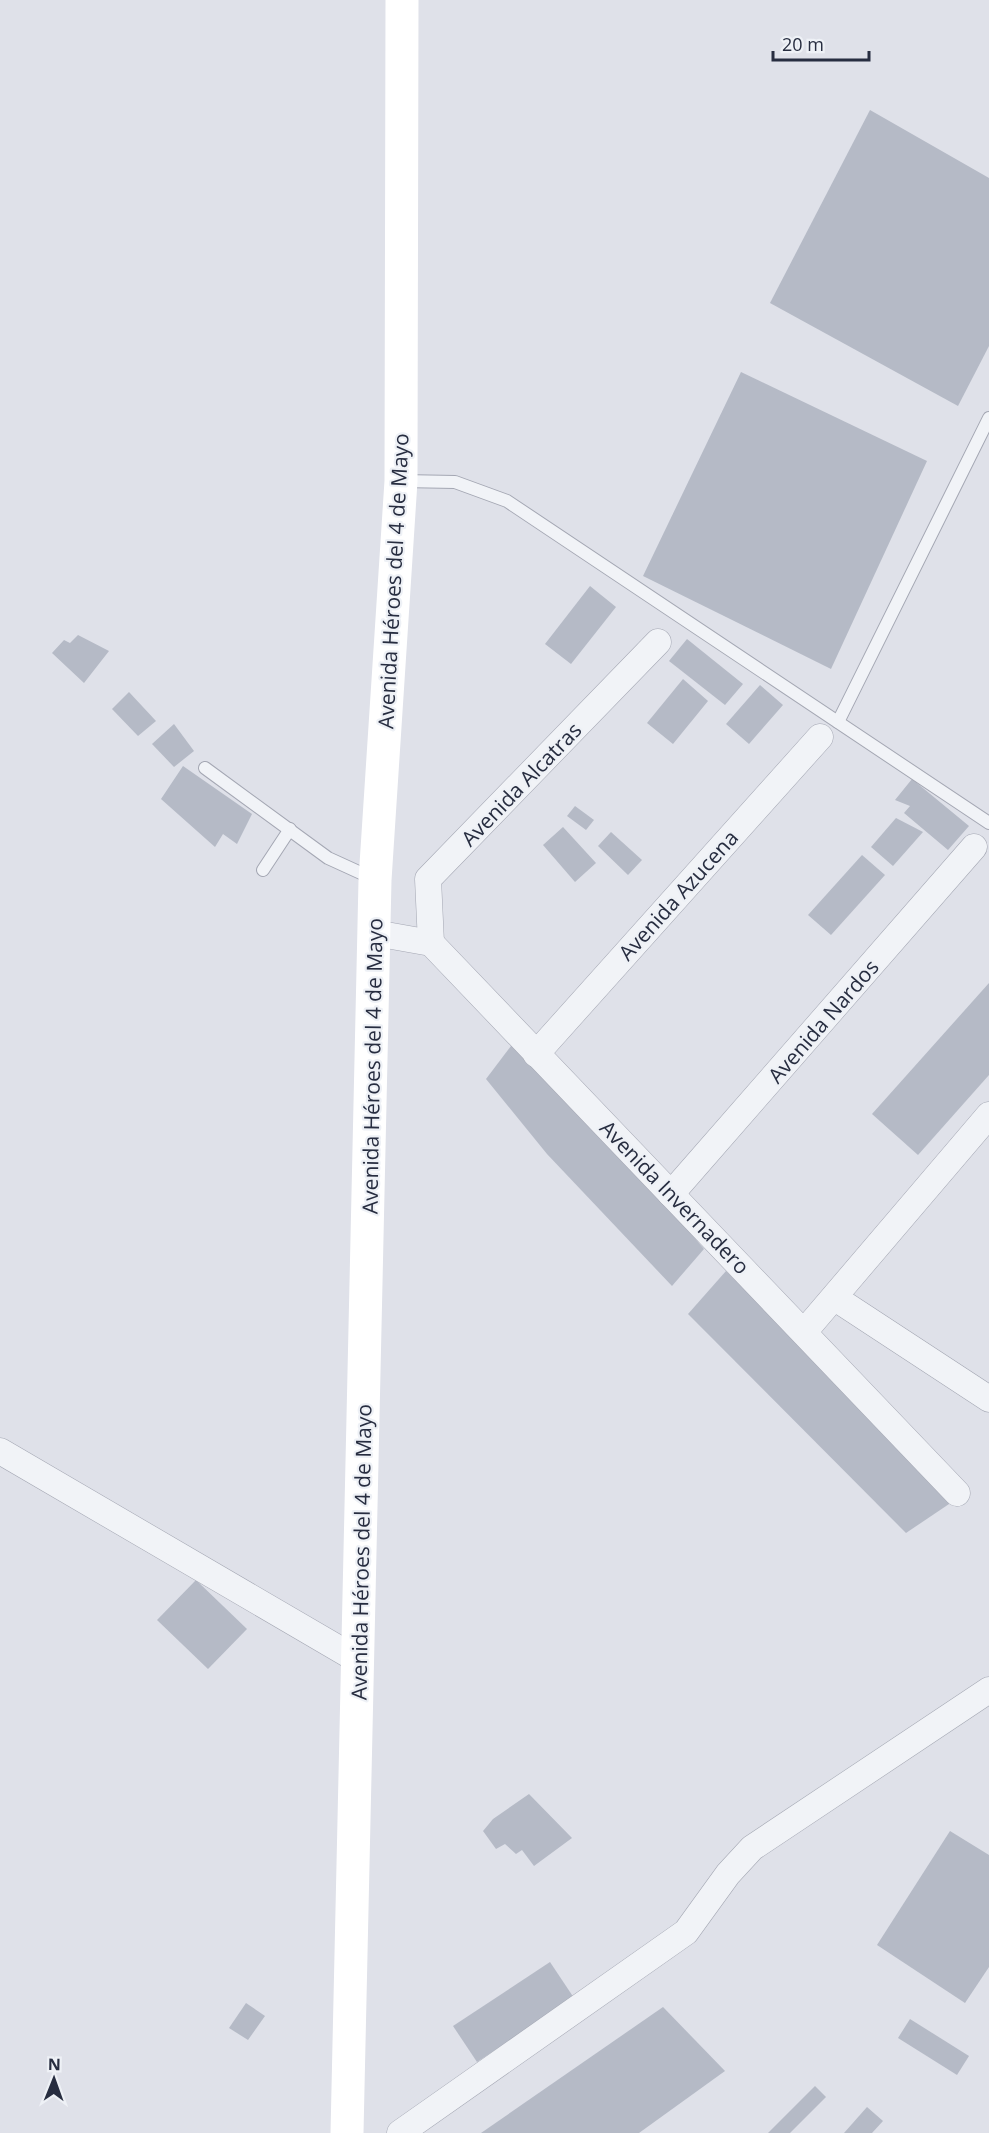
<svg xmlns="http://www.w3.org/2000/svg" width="989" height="2133" viewBox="0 0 989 2133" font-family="'Open Sans',sans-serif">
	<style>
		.building { fill: #b5bac6 }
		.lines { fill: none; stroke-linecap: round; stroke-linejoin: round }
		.service-casing { stroke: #a4a7b3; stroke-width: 14 }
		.minor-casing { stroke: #a4a7b3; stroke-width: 27 }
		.service { stroke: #f1f3f7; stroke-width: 12 }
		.minor { stroke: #f1f3f7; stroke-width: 26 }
		.secondary { stroke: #fff; stroke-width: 33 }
		.labels { text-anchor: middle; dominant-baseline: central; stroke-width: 4.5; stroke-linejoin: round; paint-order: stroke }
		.street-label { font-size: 21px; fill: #272d40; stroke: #eef1f6 }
	</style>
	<rect width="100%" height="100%" fill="#dfe1e9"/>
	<g class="building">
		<polygon points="870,110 989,178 989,346 958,406 770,303"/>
		<polygon points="741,372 927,461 831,669 643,576"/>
		<polygon points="590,586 616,607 571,664 545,644"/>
		<polygon points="78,635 109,651 84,683 52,653 64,640 70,643"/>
		<polygon points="687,639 743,684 725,705 669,661"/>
		<polygon points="683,679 708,701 673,744 647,723"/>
		<polygon points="760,685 783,705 749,744 726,724"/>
		<polygon points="129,692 156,721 138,736 112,709"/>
		<polygon points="174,724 194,751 174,767 152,744"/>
		<polygon points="183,766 252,814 237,844 223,834 215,847 161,799"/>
		<polygon points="912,779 969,826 948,850 904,813 910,806 895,800"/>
		<polygon points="575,806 594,820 586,830 567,816"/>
		<polygon points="896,818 923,832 893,866 871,847"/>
		<polygon points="563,827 596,863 575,882 543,845"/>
		<polygon points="611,832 642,860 628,875 598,846"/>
		<polygon points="862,855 885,875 831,935 808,915"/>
		<polygon points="989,983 989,1075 918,1155 872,1114"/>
		<polygon points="517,1038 600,1126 704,1249 672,1286 547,1154 486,1079"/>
		<polygon points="726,1271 955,1500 906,1533 688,1314"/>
		<polygon points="196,1580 247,1629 208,1669 157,1620"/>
		<polygon points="529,1794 572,1838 534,1866 522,1850 516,1854 505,1844 496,1849 483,1831 493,1819"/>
		<polygon points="950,1831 989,1855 989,1967 965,2003 877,1945"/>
		<polygon points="550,1962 574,1998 477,2062 453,2026"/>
		<polygon points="246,2003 265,2016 248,2040 229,2028"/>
		<polygon points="663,2007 725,2071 639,2133 481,2133"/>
		<polygon points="910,2019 969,2056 957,2075 898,2038"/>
		<polygon points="815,2086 826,2097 790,2133 768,2133"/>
		<polygon points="867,2107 883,2121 872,2133 844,2133"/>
	</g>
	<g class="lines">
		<defs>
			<g id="service">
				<polyline points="402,481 455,482 507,501 989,823"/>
				<polyline points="838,722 989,418"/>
				<polyline points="205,768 328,858 374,879"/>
				<polyline points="263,870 290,829"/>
			</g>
			<g id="minor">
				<polyline points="375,933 431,943 957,1493"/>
				<polyline points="431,943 428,879 658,642"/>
				<polyline points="536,1054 820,737"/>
				<polyline points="671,1194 974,847"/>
				<polyline points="835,1298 989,1399"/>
				<polyline points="804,1332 989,1115"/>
				<polyline points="0,1451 358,1660"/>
				<polyline points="400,2133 686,1932 728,1874 752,1848 989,1690"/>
			</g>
		</defs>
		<use href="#service" class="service-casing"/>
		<use href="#minor" class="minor-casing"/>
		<use href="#service" class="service"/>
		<use href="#minor" class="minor"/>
		<polyline class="secondary" points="347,2133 375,880 401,481 402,0"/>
	</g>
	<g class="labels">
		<g class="street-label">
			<text transform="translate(393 581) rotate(-87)">Avenida Héroes del 4 de Mayo</text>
			<text transform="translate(521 784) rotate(-46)">Avenida Alcatras</text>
			<text transform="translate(678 895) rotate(-48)">Avenida Azucena</text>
			<text transform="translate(823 1021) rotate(-49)">Avenida Nardos</text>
			<text transform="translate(372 1066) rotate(-89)">Avenida Héroes del 4 de Mayo</text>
			<text transform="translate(675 1197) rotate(46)">Avenida Invernadero</text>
			<text transform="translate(361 1552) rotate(-89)">Avenida Héroes del 4 de Mayo</text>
		</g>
	</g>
	<g transform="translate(54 2079) rotate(1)" stroke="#eef1f6" stroke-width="4.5" paint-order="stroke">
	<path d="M0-4.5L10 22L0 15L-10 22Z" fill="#272d40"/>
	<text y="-9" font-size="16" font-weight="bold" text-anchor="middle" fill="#272d40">N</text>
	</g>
	<path d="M773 51v9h96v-9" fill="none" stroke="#272d40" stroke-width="3"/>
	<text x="782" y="51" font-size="18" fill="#272d40" stroke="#eef1f6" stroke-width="4.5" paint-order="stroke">20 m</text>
</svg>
